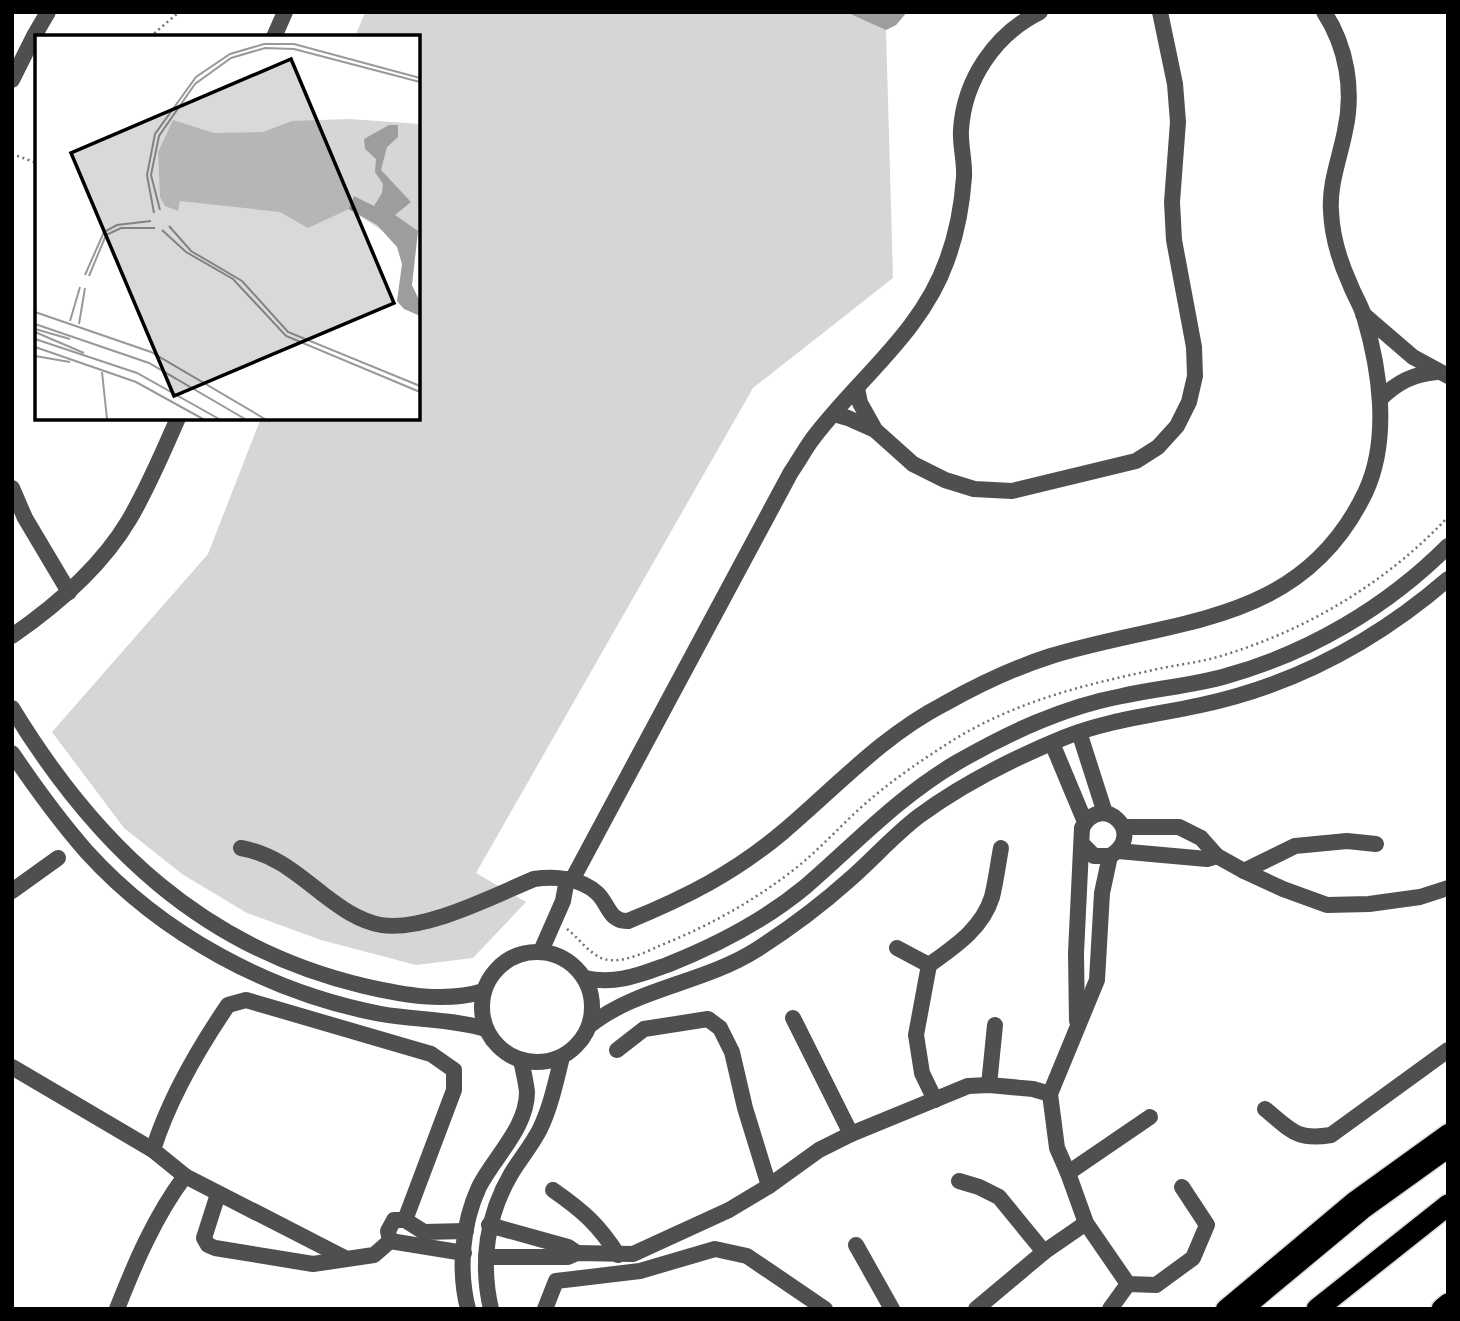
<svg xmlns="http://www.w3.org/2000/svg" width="1460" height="1321" viewBox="0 0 1460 1321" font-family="Mulish,sans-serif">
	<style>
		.green { fill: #d6d6d6 }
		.water { fill: #9d9d9d }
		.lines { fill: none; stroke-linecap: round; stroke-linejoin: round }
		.major-casing { stroke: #dbdbdb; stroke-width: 21 }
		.highway-casing { stroke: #dbdbdb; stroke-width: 24 }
		.path { stroke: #717171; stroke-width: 2.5; stroke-dasharray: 2 3.5; stroke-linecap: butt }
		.minor { stroke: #4f4f4f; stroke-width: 16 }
		.major { stroke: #000; stroke-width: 18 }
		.highway { stroke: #000; stroke-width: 21 }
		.inset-road { fill: none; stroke: #999; stroke-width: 2 }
		.view { fill: #000; fill-opacity: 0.15; stroke: #000; stroke-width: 3.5 }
		.inset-edge { fill: none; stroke: #000; stroke-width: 3.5 }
	</style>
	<rect width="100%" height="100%" fill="#fff"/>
	<polygon class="green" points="365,12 907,12 896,25 886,30 893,278 753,388 476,873 526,902 473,958 416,965 321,940 247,913 182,874 124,828 52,732 208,554 261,418 418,418 418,37 355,37"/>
	<polygon class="water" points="846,12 907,12 896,25 886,30"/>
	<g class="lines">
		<defs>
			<g id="major">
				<polyline points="1225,1309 1355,1200 1448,1133"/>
				<polyline points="1244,1309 1363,1210 1448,1149"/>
			</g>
			<g id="highway">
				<polyline points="1317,1309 1448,1205"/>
				<polyline points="1442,1309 1448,1304"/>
			</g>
		</defs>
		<use href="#major" class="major-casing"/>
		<use href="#highway" class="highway-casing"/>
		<g class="path">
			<polyline points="150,37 179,12"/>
			<polyline points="12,154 37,163"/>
			<path d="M567 929C579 938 589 954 604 959 621 964 644 953 659 946 709 926 754 901 796 868 821 848 842 824 866 803 891 781 919 762 947 744 1009 704 1078 686 1149 671 1173 665 1198 663 1221 656 1307 630 1386 583 1448 517"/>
		</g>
		<g class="minor">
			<polyline points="274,37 285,12"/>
			<polyline points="12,80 34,36 48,12"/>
			<polyline points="1363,314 1413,357 1448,376"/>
			<polyline points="857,388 860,403 874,428"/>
			<path d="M1381 398C1398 382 1413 374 1437 372"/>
			<polyline points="834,414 848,418 875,430 913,464 945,480 974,489 1012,491 1136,461 1158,447 1177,426 1189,402 1195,376 1194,347 1174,240 1172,202 1178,122 1175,84 1160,12"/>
			<polyline points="12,488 25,518 69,592"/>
			<path d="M12 636C57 605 101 567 129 520 148 488 163 452 178 418"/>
			<path d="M12 708C96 846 203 948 364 986 403 995 445 1003 484 991"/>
			<polyline points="1079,732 1105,813"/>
			<polyline points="1052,743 1085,822"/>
			<path d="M12 753C35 787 59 820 86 851 162 935 270 993 381 1014 416 1020 452 1019 486 1029"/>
			<polyline points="1124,827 1179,827 1201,838 1217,856 1244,871 1283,889 1327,905 1369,904 1420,897 1448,888"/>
			<path d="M241 848C275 854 297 874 324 895 341 908 359 921 381 925 424 932 493 896 534 879 555 876 581 878 597 893 609 904 609 922 628 921 687 897 734 873 783 832 835 788 882 736 944 704 978 685 1013 668 1051 656 1174 618 1302 627 1366 491 1390 438 1380 370 1364 316 1361 305 1354 295 1350 284 1340 262 1332 237 1331 211 1329 184 1340 157 1345 131 1354 91 1347 47 1324 12"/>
			<polyline points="1118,851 1207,859 1217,856"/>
			<polyline points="1110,856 1102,893 1097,980 1050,1094 1057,1148 1068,1173 1086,1223 1128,1284 1156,1285 1193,1258 1207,1225 1182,1187"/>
			<polyline points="1244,871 1295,846 1347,841 1376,844"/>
			<path d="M572 880 791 472C798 462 804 451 811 441 856 380 921 334 947 260 957 233 962 206 964 177 965 162 960 145 961 130 964 80 995 34 1040 12"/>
			<polyline points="12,891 58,858"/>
			<polyline points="897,948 929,965 916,1035 922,1073 935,1100"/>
			<polyline points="541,951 563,901 567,879"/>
			<circle cx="537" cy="1007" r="55"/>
			<path d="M929 965C954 947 982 929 992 897 996 881 998 864 1001 848"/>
			<path d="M585 978C615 985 639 975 667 965 715 946 765 920 805 887 856 843 897 798 956 763 1008 733 1063 707 1122 696 1157 688 1192 686 1226 676 1309 653 1387 607 1448 546"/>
			<polyline points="793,1018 851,1134"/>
			<path d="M1077 1021 1076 953 1082 828C1101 791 1148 833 1110 856H1094L1082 844"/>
			<path d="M589 1026C636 988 704 983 756 950 789 929 820 906 849 880 873 859 894 835 919 816 964 783 1012 759 1063 738 1106 720 1156 715 1201 705 1295 685 1375 642 1448 579"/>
			<polyline points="617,1050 644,1029 708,1019 720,1028 732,1052 745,1108 769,1186"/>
			<polyline points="12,1067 153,1150"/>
			<polyline points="989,1085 995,1025"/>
			<path d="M1265 1109C1291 1130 1296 1141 1331 1135L1448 1050"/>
			<polyline points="1068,1173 1150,1117"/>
			<path d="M185 1176 153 1150C169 1099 198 1049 228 1005L246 1000 431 1054 454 1070V1090L405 1220"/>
			<polyline points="959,1181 979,1187 999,1197 1044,1252"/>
			<path d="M553 1190C583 1211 598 1224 618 1255"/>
			<polyline points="218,1194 204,1238 208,1245 215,1248 313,1264 374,1255 390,1241 464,1253"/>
			<polyline points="489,1225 568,1247 577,1253"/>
			<polyline points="390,1241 388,1231 394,1220 405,1220 424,1232 466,1231"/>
			<polyline points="856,1245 892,1309"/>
			<polyline points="486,1257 568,1257 577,1253 633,1254 729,1210 769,1186 819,1150 851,1134 968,1086 989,1085 1033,1089 1050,1094"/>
			<path d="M117 1309C135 1263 155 1216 185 1176L345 1258"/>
			<path d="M468 1309C458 1270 462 1224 479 1187 494 1157 527 1128 527 1092 526 1082 523 1070 521 1060"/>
			<path d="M491 1309C480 1262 487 1215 511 1174 520 1159 532 1145 540 1129 551 1106 556 1081 562 1057"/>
			<polyline points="545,1309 556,1281 640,1271 715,1249 747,1256 825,1309"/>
			<polyline points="976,1309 1044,1252 1086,1223"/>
			<polyline points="1110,1309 1128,1284"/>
		</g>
		<use href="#major" class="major"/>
		<use href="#highway" class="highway"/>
	</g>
	<g transform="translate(35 35)">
		<rect width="385" height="385" fill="#fff"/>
		<path d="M314 84 385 89 383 196 351 198 314 174 273 193 245 177 145 166 143 176 130 171 125 162 123 117 138 85 179 98 228 97 257 86Z" fill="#d6d6d6"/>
		<path d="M354 90H363V102L352 112 346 135 376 167 360 180 383 196 377 250 385 267V281L369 274 362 266 367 229 362 212 342 190 314 174 319 161 339 171 347 158 348 149 340 137 341 124 330 114 329 104Z" fill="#9d9d9d"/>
		<path class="inset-road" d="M125 175 116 140 124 101 160 49 196 23 230 13 259 14 385 47M119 178 112 140 120 99 161 42 195 19 229 9H259L385 43M134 191 156 216 207 246 253 297 385 351M127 195 151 217 198 244 251 301 385 357M50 240 69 197 82 190 116 186M54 241 71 200 86 193H120M0 277 116 317 230 384M35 286 45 252M0 289 114 328 210 384M44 289 50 253M0 294 35 304M0 297 49 318M0 304 102 338 184 384M0 312 101 347 168 384M0 321 35 327M67 337 72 384"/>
		<path class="view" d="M256 24 359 268 139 361 36 118Z"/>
		<rect width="385" height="385" class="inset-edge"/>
	</g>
	<rect width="1460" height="1321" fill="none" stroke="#000000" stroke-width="28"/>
</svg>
